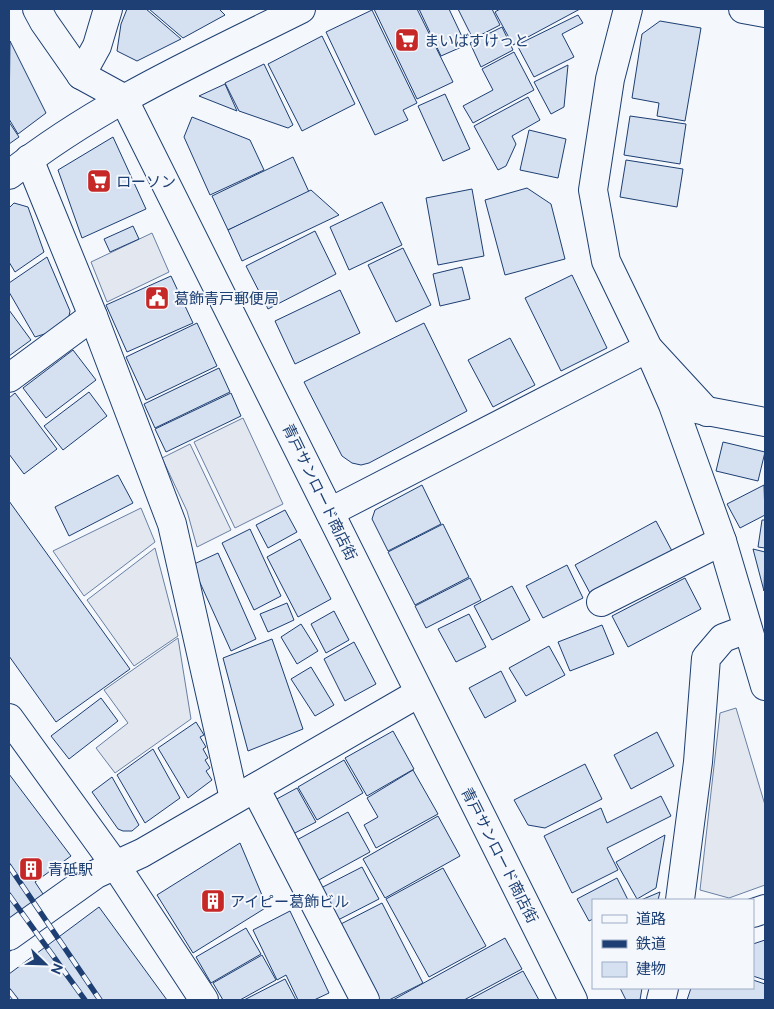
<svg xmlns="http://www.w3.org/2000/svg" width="774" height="1009" viewBox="0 0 774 1009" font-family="Ubuntu,'Noto Sans JP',sans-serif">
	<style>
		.parking { fill: #e3e8f0; stroke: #687fa3 }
		.building { fill: #d5e0f0; stroke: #1d3f73 }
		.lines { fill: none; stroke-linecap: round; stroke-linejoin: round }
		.minor-casing { stroke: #1d3f73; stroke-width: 30 }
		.minor { stroke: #f4f7fb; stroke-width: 28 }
		.rail-casing { stroke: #1d3f73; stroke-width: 5.5 }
		.rail { stroke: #f4f7fb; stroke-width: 4; stroke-dasharray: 11; stroke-linecap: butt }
		.labels { text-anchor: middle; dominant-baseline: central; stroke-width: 4; stroke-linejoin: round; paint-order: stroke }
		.poi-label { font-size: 15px; fill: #1d3f73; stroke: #f4f7fb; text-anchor: start }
		.street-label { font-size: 15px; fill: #1d3f73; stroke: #f4f7fb }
	</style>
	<rect width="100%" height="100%" fill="#f4f7fb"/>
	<g class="parking">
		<polygon points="152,233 169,272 107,302 91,262"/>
		<polygon points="243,418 283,504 235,528 194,442"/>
		<polygon points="190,444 231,530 197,547 187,511 162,458"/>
		<polygon points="141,508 155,542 84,596 53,551"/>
		<polygon points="155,548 178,636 134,666 87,600"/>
		<polygon points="178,638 191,719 115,773 96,748 128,723 104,690"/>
		<polygon points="736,708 765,805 765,885 729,898 700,890 720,713"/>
	</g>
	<g class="building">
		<polygon points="127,9 146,9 181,39 137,61 117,51 121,24"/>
		<polygon points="149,9 219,9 225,15 183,38"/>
		<polygon points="374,9 417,9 453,82 417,99"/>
		<polygon points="419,9 449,9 466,45 441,56"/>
		<polygon points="458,9 492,9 500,25 473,39"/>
		<polygon points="500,9 580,9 513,45 495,12"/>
		<polygon points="372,10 417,103 403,110 408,120 375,135 326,32"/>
		<polygon points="578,15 583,23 562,34 574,57 534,77 517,45"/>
		<polygon points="660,21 701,28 685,121 657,116 659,103 632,98 642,34"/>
		<polygon points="502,27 513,50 481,67 470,43"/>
		<polygon points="322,36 355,104 302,131 268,64"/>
		<polygon points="10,41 46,113 18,134 9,119"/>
		<polygon points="514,52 534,90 473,123 463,106 493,90 482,69"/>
		<polygon points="264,64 293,125 288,128 239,111 225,83"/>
		<polygon points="568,65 564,107 551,114 534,82"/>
		<polygon points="225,84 237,111 199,96"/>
		<polygon points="445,94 470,149 443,161 418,106"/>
		<polygon points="528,97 540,120 512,136 516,144 506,166 498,170 474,126"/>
		<polygon points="630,116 686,124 680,164 624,155"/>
		<polygon points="192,117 250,140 264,170 210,195 184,137"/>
		<polygon points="9,122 19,137 9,144"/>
		<polygon points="529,130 566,139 558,178 520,170"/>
		<polygon points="113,137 146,209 82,238 58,170"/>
		<polygon points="293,157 309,192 228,230 212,196"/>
		<polygon points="626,160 683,169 677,207 620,197"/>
		<polygon points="527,188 551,204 565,259 505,275 485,200"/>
		<polygon points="472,189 484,256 438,265 426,198"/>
		<polygon points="311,190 339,215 242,261 228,230"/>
		<polygon points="382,202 402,245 349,270 330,227"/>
		<polygon points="14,203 28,207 44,252 15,272 9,262 9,208"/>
		<polygon points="133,226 139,239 110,252 104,239"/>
		<polygon points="315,231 336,274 268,309 246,266"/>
		<polygon points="403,248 431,305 396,322 368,265"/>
		<polygon points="47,257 70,311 68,321 54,331 35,337 9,292 9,283"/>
		<polygon points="462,267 470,299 440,306 433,274"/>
		<polygon points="572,275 607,348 561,371 525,298"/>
		<polygon points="171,276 193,323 127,352 106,305"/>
		<polygon points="340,290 360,333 295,364 275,321"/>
		<polygon points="9,310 31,340 9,356"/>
		<polygon points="197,323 217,366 146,400 126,357"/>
		<polygon points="424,323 467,411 369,463 361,465 352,463 342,456 304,382"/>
		<polygon points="510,338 535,385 493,407 468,360"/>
		<polygon points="73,350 96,380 46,418 23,388"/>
		<polygon points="219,368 230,392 155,428 144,404"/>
		<polygon points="89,392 107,416 63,450 44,426"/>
		<polygon points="15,393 57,449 24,474 9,454 9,398"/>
		<polygon points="231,393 241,416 166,452 155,429"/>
		<polygon points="723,442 765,452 758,481 716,471"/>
		<polygon points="118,475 133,503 69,536 55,507"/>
		<polygon points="422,485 441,524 388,551 372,519 375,510"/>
		<polygon points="764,485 765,515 740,528 727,504"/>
		<polygon points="9,501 130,669 56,722 9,656"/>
		<polygon points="285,510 297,532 268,548 256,525"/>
		<polygon points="762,520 765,520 765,548 758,547"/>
		<polygon points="656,521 672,551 591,595 575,565"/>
		<polygon points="443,524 469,577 415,605 388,552"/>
		<polygon points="250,529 281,596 254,610 222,543"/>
		<polygon points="300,539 331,599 298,617 267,557"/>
		<polygon points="753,549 765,552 764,591"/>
		<polygon points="218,553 256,639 231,651 192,565"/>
		<polygon points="567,565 583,598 543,618 526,586"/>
		<polygon points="470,578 481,600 426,628 415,606"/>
		<polygon points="685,578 701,609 628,647 612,616"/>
		<polygon points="512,586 530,620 492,640 474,606"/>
		<polygon points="287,603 294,620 268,632 260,614"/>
		<polygon points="334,611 349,640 326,653 311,624"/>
		<polygon points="469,614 486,647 456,662 438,629"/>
		<polygon points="301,624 318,651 297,664 281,637"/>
		<polygon points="602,625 614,654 570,671 558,642"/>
		<polygon points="272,639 303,729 248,751 223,658"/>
		<polygon points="354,642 376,684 345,701 324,659"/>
		<polygon points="549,646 565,675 526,696 509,668"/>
		<polygon points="311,667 334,705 315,716 291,679"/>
		<polygon points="501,671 516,701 485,718 469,688"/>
		<polygon points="101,698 118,721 69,759 51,736"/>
		<polygon points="196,722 204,735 200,737 206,747 203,749 208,758 205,760 210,768 206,771 212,780 188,798 158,748"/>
		<polygon points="393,731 414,769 367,796 345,758"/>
		<polygon points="657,732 674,766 631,789 614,755"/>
		<polygon points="153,749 180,798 145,823 117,775"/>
		<polygon points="344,760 363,793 317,820 298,787"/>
		<polygon points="585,764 602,799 545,828 528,825 514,800"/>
		<polygon points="413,770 438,814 376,848 364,825 378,817 367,798"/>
		<polygon points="9,774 71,856 35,882 57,915 9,952"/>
		<polygon points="112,777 139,825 132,831 123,831 118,829 92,792"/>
		<polygon points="297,788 316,822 293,834 275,800"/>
		<polygon points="661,796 671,816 607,848 618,870 572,893 544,836 601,808 607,823"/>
		<polygon points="348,812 370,852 317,881 295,841"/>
		<polygon points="438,816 460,856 385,898 363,859"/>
		<polygon points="665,835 656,888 637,899 616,862"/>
		<polygon points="240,843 267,907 193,953 157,895"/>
		<polygon points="362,867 379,899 338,920 321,888"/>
		<polygon points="443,868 486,946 429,977 386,899"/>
		<polygon points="617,878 628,900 593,900 593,919 589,921 577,899"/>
		<polygon points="660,892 658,900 641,900"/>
		<polygon points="382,903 423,983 389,1000 375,1000 337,926"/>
		<polygon points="99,907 167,1000 9,1000 9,974"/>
		<polygon points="290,911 329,993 314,1000 298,1000 286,975 277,980 253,930"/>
		<polygon points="246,928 261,954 211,983 196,957"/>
		<polygon points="505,938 522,969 464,1000 393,1000"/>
		<polygon points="765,940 765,980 753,976 753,944"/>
		<polygon points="262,955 276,980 240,1000 223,1000 213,983"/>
		<polygon points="523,971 539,1000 469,1000"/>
		<polygon points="285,979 296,1000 244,1000"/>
		<polygon points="753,980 765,984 765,1000 687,1000 691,988 753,988"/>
		<polygon points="620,988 642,988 640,1000 626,1000"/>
	</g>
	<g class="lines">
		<defs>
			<g id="minor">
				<polyline points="37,9 44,22 81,75 123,98 573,1000"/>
				<polyline points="628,9 610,79 593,190 606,261 648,348 707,412"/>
				<polyline points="743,9 765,13"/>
				<polyline points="81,75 97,46 108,9"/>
				<polyline points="29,159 93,316 172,524 234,799"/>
				<path d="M9 175C97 105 201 59 301 9"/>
				<polyline points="9,378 93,316"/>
				<polyline points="691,408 765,422"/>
				<polyline points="330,512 648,348 673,405 722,541 765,686"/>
				<polyline points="601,602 722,541"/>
				<polyline points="9,718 116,866 204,1000"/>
				<polyline points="255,788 365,1000"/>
				<polyline points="680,900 698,762 706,658 723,638 747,629"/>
				<polyline points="753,913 765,909"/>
				<polyline points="9,936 96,874 142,853 419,693"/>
				<polyline points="661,1000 664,988"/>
			</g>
		</defs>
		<use href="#minor" class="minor-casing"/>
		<use href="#minor" class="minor"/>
		<defs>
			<g id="rail">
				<polyline points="9,866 100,1000"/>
				<polyline points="9,895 85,1000"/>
				<polyline points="9,991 16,1000"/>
			</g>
		</defs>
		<use href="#rail" class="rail-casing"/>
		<use href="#rail" class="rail"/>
	</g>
	<defs>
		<symbol id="supermarket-square" viewBox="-11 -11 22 22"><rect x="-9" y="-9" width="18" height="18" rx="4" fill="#c62828" stroke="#f4f7fb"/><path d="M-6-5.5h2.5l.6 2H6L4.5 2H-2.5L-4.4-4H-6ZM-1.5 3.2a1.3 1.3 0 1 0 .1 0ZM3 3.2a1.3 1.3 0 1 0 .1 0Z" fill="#fff"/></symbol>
		<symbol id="civic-square" viewBox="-11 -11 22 22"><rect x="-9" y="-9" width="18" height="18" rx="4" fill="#c62828" stroke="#f4f7fb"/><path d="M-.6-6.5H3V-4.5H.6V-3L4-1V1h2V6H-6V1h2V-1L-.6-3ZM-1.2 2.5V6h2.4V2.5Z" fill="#fff"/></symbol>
		<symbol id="building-square" viewBox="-11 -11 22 22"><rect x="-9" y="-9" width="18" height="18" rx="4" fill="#c62828" stroke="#f4f7fb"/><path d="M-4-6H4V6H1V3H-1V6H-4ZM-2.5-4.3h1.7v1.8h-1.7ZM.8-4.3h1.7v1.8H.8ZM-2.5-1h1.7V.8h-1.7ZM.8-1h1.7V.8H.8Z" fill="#fff"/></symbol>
	</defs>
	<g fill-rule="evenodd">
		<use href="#supermarket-square" x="393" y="26" width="28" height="28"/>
		<use href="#supermarket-square" x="85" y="167" width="28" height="28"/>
		<use href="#civic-square" x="143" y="284" width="28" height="28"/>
		<use href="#building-square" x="17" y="855" width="28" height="28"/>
		<use href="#building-square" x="199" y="887" width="28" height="28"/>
	</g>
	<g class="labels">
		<g class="poi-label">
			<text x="424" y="40">まいばすけっと</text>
			<text x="116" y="181">ローソン</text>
			<text x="174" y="298">葛飾青戸郵便局</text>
			<text x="48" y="869">青砥駅</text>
			<text x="230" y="901">アイピー葛飾ビル</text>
		</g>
		<g class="street-label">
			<text transform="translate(320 492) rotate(64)">青戸サンロード商店街</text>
			<text transform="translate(500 855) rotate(63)">青戸サンロード商店街</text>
		</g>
	</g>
	<rect width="774" height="1009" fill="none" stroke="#1d3f73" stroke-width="20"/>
	<rect x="592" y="899" width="162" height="90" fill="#f4f7fb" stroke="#9eadc5"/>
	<rect x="602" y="915" width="25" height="8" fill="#f4f7fb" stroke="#9eadc5"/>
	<text x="636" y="924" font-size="15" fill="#1d3f73">道路</text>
	<rect x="602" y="940" width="25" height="8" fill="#1d3f73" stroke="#9eadc5"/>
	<text x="636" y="949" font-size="15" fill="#1d3f73">鉄道</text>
	<rect x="602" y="962" width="25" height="15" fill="#d5e0f0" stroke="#9eadc5"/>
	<text x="636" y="974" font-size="15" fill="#1d3f73">建物</text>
	<g transform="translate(45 964) rotate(113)" stroke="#f4f7fb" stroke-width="4" paint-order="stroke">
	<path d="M0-4L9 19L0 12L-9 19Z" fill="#1d3f73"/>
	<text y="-8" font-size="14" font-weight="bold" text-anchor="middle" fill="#1d3f73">N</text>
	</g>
</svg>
